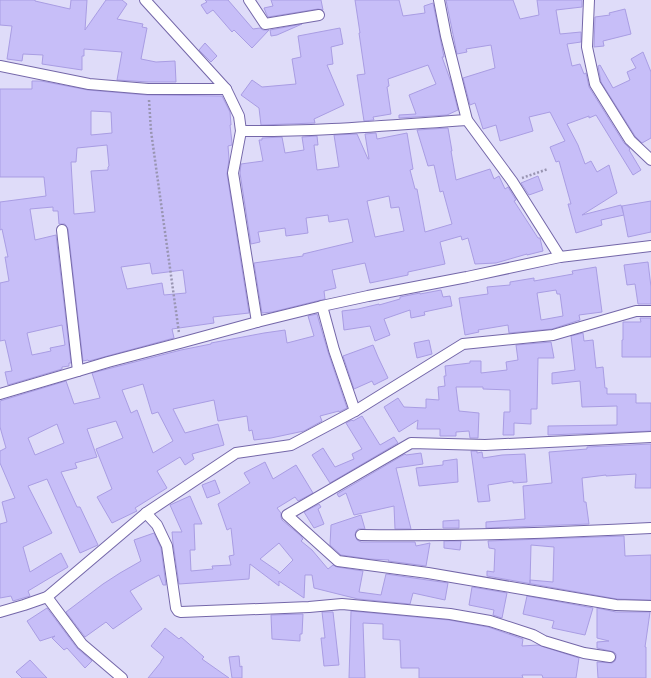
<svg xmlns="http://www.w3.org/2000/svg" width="651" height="678" viewBox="0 0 651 678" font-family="'Times New Roman',serif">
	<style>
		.building { fill: #c7bef8; stroke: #a99de3; fill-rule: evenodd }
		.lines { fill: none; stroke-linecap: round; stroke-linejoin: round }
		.street-casing { stroke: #7467a9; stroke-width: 12 }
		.path { stroke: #9995b2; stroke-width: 2.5; stroke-dasharray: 2 2; stroke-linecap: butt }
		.street { stroke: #fff; stroke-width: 10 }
	</style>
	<rect width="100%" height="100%" fill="#dfdcf9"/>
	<g class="building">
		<polygon points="0,0 35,0 35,1 70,9 71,0 87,0 85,30 106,0 122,0 127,4 117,19 143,24 142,27 147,28 141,59 156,62 175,61 176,82 148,82 117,80 122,52 84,49 84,56 82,56 82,70 42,64 43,55 23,54 22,61 7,59 12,26 0,25"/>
		<polygon points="205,0 228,0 253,29 260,28 263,30 269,30 252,48 234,30 232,32 213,10 207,14 201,5 207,2"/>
		<polygon points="271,0 321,0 323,10 318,9 268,17 266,13 264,8 273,6"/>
		<polygon points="355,0 399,0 403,16 425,13 424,6 433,3 444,57 442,57 451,82 458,110 447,115 399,118 399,115 416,114 409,95 436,84 428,65 388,79 389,86 387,87 391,114 373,117 374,120 364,121 357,75 365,74 359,33 360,33"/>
		<polygon points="446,0 513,0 520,19 539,15 537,0 582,0 582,7 556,10 560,34 581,32 581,42 567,44 572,66 580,64 584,74 586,73 589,87 624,143 630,149 629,150 641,170 633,175 596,115 589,118 589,116 567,124 578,145 585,164 591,161 597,172 609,165 617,193 582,215 621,205 624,215 601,220 602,225 576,233 568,204 571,204 559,161 556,162 550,147 565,141 550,112 529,117 533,131 500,141 496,125 483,129 475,103 470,105 463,78 495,68 491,45 466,49 467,52 457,54"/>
		<polygon points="625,9 631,34 603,41 604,46 594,47 595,17 610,15 609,13"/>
		<polygon points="302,24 277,35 271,36 270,30"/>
		<polygon points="340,28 343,44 331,47 333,64 327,65 344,105 314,119 315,123 261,125 259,108 241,95 252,80 262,87 296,84 292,59 301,57 298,36"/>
		<polygon points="205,43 217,56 211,62 199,50"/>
		<polygon points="643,52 651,72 651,138 642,143 635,136 601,82 598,66 600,65 613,88 630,80 627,72 636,68 631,59"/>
		<path d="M32 81H41L88 90 147 95 222 96 230 112 231 125H230L232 143V145L228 146 229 159 227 174 249 313 213 317 214 323 172 329 174 338 89 361 88 360 83 361 68 229 65 224H59L58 211H53V207L30 209 35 240 56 235 71 363H69V366L62 367V369L8 385 5 372 12 371 5 340 0 341V283L9 281 5 257H8L2 229 0 230V202L46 196 44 177H0V89H32ZM91 111 111 112 112 133 91 135ZM107 145 109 166 108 167V170L91 171 95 212 74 214 71 162H76L77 148ZM150 263 152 274 183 270 186 293 164 295 162 283 127 289 121 267ZM62 325 65 345 50 348 51 351 32 355 27 333Z"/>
		<path d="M448 128 452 151H451L456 180 490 169 494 179 499 176 505 189 508 187 516 200 514 201 538 238H540L543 251 527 255V254L496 263 475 264 468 238 462 240 461 236 440 242 445 264 408 272V275L370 283 365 263 332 270 336 288 324 291 325 299 272 312 262 313 254 263 303 256V254L353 242 348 219 329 222 328 215 306 218 308 233 286 236 285 228 258 232 260 242 251 244 240 173 241 164 263 161 259 140H262V138L282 137 285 153 304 150 302 137 317 136 318 145H314L317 170 339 167 334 135 357 134 368 159H369L365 134 376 133 377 139 407 133 413 169 410 170 415 189H417L425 232 452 224 443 191 440 192 434 165 428 166 417 130ZM389 196 391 208 399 207 404 231 375 237 367 201Z"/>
		<polygon points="538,176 543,190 529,195 521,183"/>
		<polygon points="651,201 651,232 628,237 622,206"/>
		<polygon points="648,262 651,287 651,304 638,304 635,284 627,285 624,265"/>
		<path d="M596 267 602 312 579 315 580 320 552 329 509 333 508 325 478 330 479 332 465 335 459 298 488 294 487 287 510 285V282L534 278V281L573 274 572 271ZM556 290 557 294H560L563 316 541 320 537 293Z"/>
		<polygon points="441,290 443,297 450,296 452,306 424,312 425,315 411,318 410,310 384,319 390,335 375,341 370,326 344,330 342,311 358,309 379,304 379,305 400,299 400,297 420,293 420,294"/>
		<path d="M317 314 328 352 347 408 339 412V411L320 416 322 421 304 431 271 438 254 440 252 430 249 431 247 416 218 421 214 400 173 409 185 433 218 424 224 445 192 454 194 459 185 465 180 457 157 471 167 488 135 508 137 511 112 523 97 497 112 489 96 449 123 438 116 421 87 429 97 457 75 463 77 468 61 472 77 507H80L98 545 80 553 47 479 28 486 52 533 23 547 30 572 61 553 68 567 28 591 30 596 13 601 11 596 0 598V524L7 522 2 502 15 498 0 463V451L6 448 0 427V401L66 381 74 404 100 398 92 373 181 350 211 344V343L264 333 285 330 287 343 314 336 308 316ZM143 384 152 414 158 412 173 441 153 453 137 410 131 413 122 390ZM57 424 64 443 35 455 28 438Z"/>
		<polygon points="640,318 651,318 651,357 622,357 622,340 623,340 623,322 641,322"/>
		<polygon points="583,333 584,341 593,340 596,368 603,367 605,388 607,388 607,394 636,394 636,403 651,403 651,431 548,435 548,426 617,425 617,406 582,407 580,381 552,384 552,373 575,370 571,336"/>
		<polygon points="429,340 432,354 417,358 414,343"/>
		<polygon points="551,342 554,358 538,358 537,409 531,409 531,424 514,423 514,435 503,435 504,412 510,412 510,390 483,389 483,387 456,387 459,411 479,413 478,438 470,438 469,431 456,432 456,436 440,436 440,429 417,429 418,420 399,432 384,407 398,398 404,407 426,408 426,399 439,400 438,387 445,386 444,376 446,376 445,366 470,363 470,361 481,361 481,373 507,370 506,362 518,360 516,345"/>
		<polygon points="373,345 378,357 388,378 374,385 372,381 354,389 343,356"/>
		<polygon points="362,416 380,445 394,437 398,443 330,483 312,455 323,448 335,467 354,459 352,454 362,449 346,423 352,420 353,421"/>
		<polygon points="651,444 651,488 635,488 636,474 606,476 606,475 582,478 584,502 586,502 589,524 486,528 486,522 525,519 523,486 552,483 549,452 587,449 587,447"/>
		<polygon points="471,451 477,451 477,453 482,452 483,458 502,455 525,454 527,482 513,483 513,481 488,485 490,501 478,502"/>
		<polygon points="421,453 423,464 396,468 411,529 395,529 394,506 354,515 346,493 339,497 337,494 405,454 406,455"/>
		<polygon points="457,459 458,482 419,486 416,468 443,465 443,461"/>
		<path d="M265 462 273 479 296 465 313 493 298 501 295 497 277 508 281 513V517L282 520 301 536 303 539 301 541 312 550 328 569 333 565 337 567 363 571 359 592 381 595 386 574 448 583 445 600 413 593 410 604 358 599 314 588 312 575H305L304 598 279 581V586L250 564 249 579 179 584 173 543 172 532H182L170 505 190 496 202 524H194L195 550H190L191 571 213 569 212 566 231 565 229 556 234 555 231 528 227 530 218 504 250 483 244 473ZM279 543 293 560 279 574V572L260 559Z"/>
		<polygon points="215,480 220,493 207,498 202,485"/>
		<polygon points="319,504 321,507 318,509 324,524 314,528 304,512"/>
		<polygon points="361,515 365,529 358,529 356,531 355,535 357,540 361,542 415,542 416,546 430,543 426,566 388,561 389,560 369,559 341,555 330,545 331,525"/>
		<polygon points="459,520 459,528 443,528 443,521"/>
		<polygon points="154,533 161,548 166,585 163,585 159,575 149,580 130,591 142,609 113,629 106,622 85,637 66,612 103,584 120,573 141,561 134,540"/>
		<path d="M624 536 625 556 651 555V600L617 599 487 576V571L494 572 495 549 489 548 488 541ZM531 545 554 547 553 582 530 580V583Z"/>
		<polygon points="444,541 461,541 460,550 444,548"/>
		<polygon points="472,587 507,593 502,618 493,615 494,610 469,605"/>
		<polygon points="527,596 593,608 585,635 552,628 554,621 523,614"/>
		<polygon points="47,608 77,648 92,661 85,668 67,648 64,650 52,638 55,636 40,641 27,621"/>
		<polygon points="597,608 616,612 650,612 645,647 646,647 646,678 598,678 597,662 612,663 615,661 616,658 616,654 614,652 597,648 597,642 609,641 597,638"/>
		<polygon points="351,611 449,620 488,627 523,639 522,646 538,645 579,658 576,678 543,678 542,675 522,675 523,678 419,678 419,668 401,668 400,640 383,639 383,624 363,623 365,678 349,678"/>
		<polygon points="322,612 333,612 339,665 324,666 321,638 325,638"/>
		<polygon points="303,614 302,634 300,634 300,641 272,639 271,615"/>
		<polygon points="165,628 179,639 181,637 204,657 202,659 229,678 148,678 161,662 161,661 164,657 151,646"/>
		<polygon points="239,656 240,667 242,666 242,678 232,678 229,657"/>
		<polygon points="30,660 47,678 22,678 16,672"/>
	</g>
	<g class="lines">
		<defs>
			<g id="street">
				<polyline points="145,0 226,89 239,116 241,131 233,173 257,322"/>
				<polyline points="249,0 265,24 319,15"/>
				<polyline points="439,0 446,36 467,120 512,181 560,257"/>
				<polyline points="589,0 587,47 595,84 630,140 651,160"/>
				<polyline points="0,66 89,84 148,89 226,89"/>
				<path d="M241 131C317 132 392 125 467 120"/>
				<polyline points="62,230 78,371"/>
				<polyline points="322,306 334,350 355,411"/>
				<polyline points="0,394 78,371 108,362 180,343 257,322 322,306 368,296 467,277 560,257 651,246"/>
				<polyline points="651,437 485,445 411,443 287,515 338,561 428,573 616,605 651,606"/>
				<polyline points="146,513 157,525 167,546 176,608 178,611 181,612 309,607 342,604 450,614 490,621 533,635 544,641 584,653 610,657"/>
				<path d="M361 535C458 536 555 533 651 528"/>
				<polyline points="47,597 82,644 122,678"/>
				<polyline points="0,612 24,605 47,597 146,513 236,453 291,445 355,411 463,344 553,335 636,311 651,311"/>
			</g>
		</defs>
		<use href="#street" class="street-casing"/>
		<g class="path">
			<polyline points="149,100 151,131 179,333"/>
			<polyline points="522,178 548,169"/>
		</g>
		<use href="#street" class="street"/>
	</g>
</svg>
